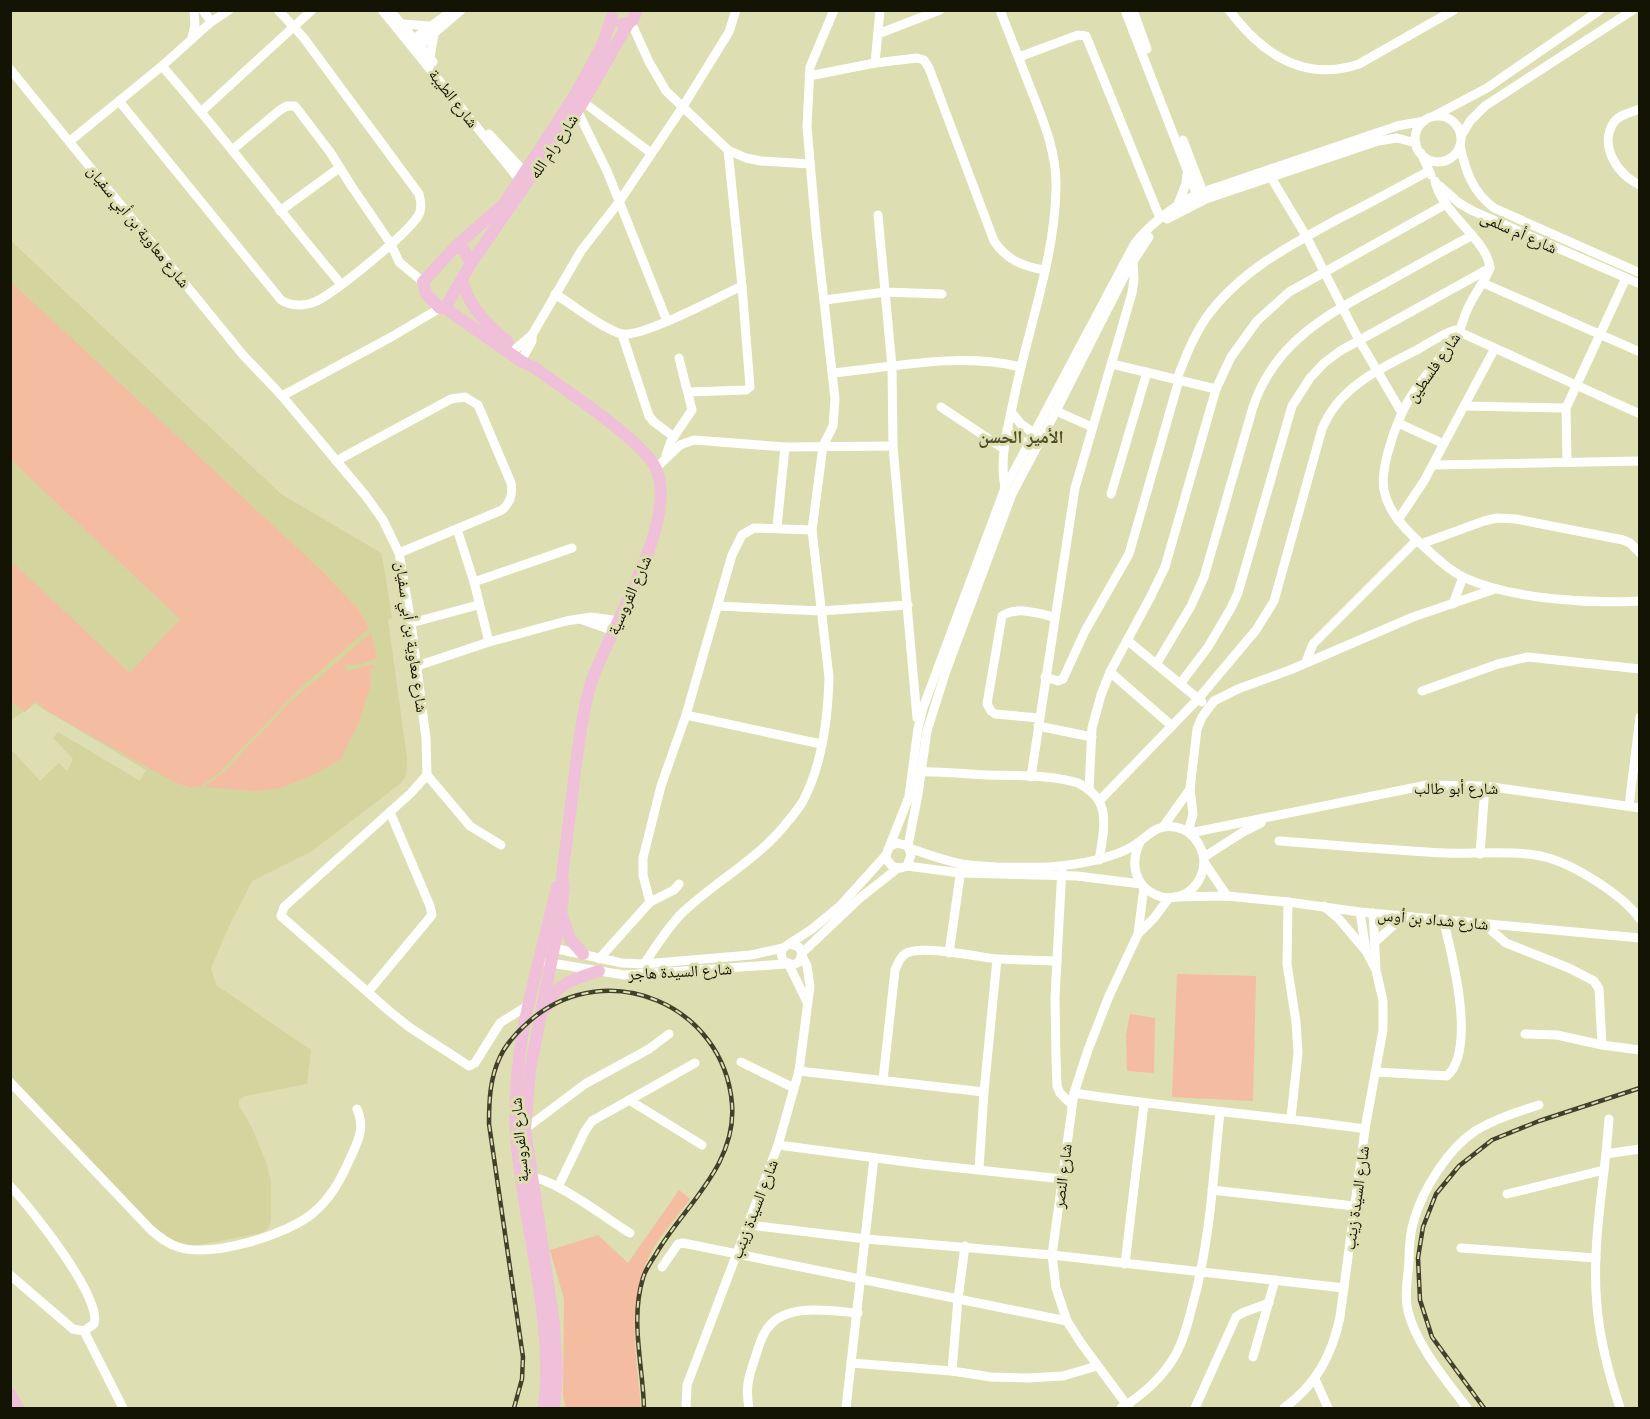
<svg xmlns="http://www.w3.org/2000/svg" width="1650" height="1419" viewBox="0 0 1650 1419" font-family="Ubuntu,'Noto Naskh Arabic',sans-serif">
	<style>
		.built { fill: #d4d49f }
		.green { fill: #f4bda2 }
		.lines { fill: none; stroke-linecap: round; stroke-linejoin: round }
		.minor { stroke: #fff; stroke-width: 9 }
		.major { stroke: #f0bfd9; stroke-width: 12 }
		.rail-casing { stroke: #41412b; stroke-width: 4.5 }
		.rail { stroke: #dddeb1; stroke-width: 2; stroke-dasharray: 7; stroke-linecap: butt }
		.labels { text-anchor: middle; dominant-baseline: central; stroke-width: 6; stroke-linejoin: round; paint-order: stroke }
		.street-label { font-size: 16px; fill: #141404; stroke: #dddeb1 }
		.neighbourhood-label { font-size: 18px; font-weight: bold; fill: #4e4d25; stroke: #dddeb1 }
	</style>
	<rect width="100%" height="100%" fill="#dddeb1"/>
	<polygon class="built" points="10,240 281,494 381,553 384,567 392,618 388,619 407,759 407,769 405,778 400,784 312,851 252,881 230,924 211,968 216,985 311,1050 307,1084 245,1096 239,1100 239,1106 252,1128 266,1162 271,1182 271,1220 268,1229 261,1233 193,1246 176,1243 151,1225 11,1076 11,754 13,751 40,781 59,763 67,771 73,759 53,738 58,732 140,781 146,770 35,704 11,720"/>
	<g class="green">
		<polygon points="11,282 321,570 359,610 369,628 298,690 218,774 201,786 191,788 172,781 45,710 38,702 35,702 25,712 11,702 11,561 130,673 180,619 11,460"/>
		<polygon points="371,633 377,658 362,664 345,665 347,671 371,665 378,668 370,669 371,685 359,722 341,759 311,776 281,788 253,791 204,787 225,771 290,702"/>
		<polygon points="1177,974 1256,976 1253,1101 1172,1097"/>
		<polygon points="1130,1014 1155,1018 1154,1073 1127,1071 1126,1034"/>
		<path d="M679 1190 690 1199C677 1217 660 1235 650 1255 625 1303 637 1358 641 1408H566L563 1396 564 1299 550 1250 598 1235 628 1263Z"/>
	</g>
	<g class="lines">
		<g class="minor">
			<polyline points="203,10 211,22"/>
			<polyline points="382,10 522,183"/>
			<path d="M1000 10C1010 36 1020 61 1030 87 1043 120 1057 152 1056 188 1055 258 1028 329 1014 398 1008 427 999 458 1005 488"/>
			<polyline points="1125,10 1198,198"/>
			<polyline points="1133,10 1147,49"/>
			<path d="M1229 10C1261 53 1303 83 1359 64L1454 10"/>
			<polyline points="392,13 433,62"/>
			<polyline points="631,22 649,62 666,91 728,150 746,158 761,161 810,164"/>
			<polyline points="402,24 430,26"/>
			<polyline points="878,34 940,10"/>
			<polyline points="192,38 195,25 194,10"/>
			<polyline points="411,41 450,12"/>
			<polyline points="417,48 461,10"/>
			<polyline points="1019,57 1078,35 1086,36 1160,218"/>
			<polyline points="430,58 434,34"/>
			<polyline points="875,63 880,10"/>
			<path d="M162 66C224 137 280 212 341 284"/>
			<polyline points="10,69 243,355 282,396 365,495 383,520 399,553 411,623 426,738 427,775 411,793 284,907 281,916 388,1010 409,1027 469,1066 475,1063 500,1023 527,1006"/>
			<path d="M809 76 875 63 917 58 924 60 929 68 994 241C1007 260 1022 266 1044 270"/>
			<polyline points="578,98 651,153"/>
			<path d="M119 101 281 300C292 307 306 306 317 301 338 290 406 235 418 216 422 210 421 201 419 194L303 37 278 10"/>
			<path d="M1640 109C1631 112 1619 115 1614 122 1598 145 1618 176 1640 185"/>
			<polyline points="577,110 607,171 667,321"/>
			<polyline points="202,111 312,10"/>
			<polyline points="1434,116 1487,88 1600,10"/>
			<circle cx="1438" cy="139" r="23"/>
			<polyline points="489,134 529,177"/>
			<polyline points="1461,136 1470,121 1485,106 1633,10"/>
			<polyline points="1183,140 1205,197"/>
			<polyline points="70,141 162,66 211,22 229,10"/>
			<path d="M1460 146C1466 172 1472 191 1494 208L1640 273"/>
			<polyline points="232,150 280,110 287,106 295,106 330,152 352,187 391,244 399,262 423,282"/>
			<polyline points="1421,153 1431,175"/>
			<polyline points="1269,174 1306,236 1359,340 1402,413"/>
			<path d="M1435 181C1442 214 1487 239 1490 268 1484 283 1474 294 1468 308 1464 316 1462 326 1458 333 1440 362 1415 383 1401 415 1393 433 1380 471 1384 490 1388 511 1403 527 1419 542 1432 554 1448 570 1465 578 1512 599 1588 604 1640 601"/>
			<polyline points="1440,186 1459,203 1473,211 1640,284"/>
			<polyline points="1178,204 1186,184 1187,174"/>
			<polyline points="280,211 339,168"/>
			<polyline points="878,215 892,367 893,446 917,718"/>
			<polyline points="1167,219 1206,199 1378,141 1397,138 1416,143"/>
			<polyline points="1483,283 1640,352"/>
			<path d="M555 294C572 304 604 330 622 334 642 338 720 296 742 286L728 150"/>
			<polyline points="825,300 885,292 942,294"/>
			<polyline points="622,334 649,416 654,422 674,437"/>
			<polyline points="511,353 532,335 581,251 619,202 682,108 729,32 736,10"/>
			<polyline points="521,361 532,341 532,335"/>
			<polyline points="1112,364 1216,389"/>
			<path d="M833 373C892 367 964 352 1020 367"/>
			<path d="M1177 379C1185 358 1193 337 1206 318 1239 271 1291 245 1340 218 1370 203 1399 187 1429 171"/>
			<polyline points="688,392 746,390 750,387 742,286"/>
			<polyline points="282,396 393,336 440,308"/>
			<polyline points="1464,406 1566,408"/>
			<polyline points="941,407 1004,449"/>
			<polyline points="1056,411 1092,427"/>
			<polyline points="1011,412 1021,424 1039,437"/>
			<polyline points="1398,423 1444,444"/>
			<polyline points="1007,430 1032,448"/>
			<polyline points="666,455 671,441 692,410 679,358"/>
			<path d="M336 461 451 399 465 397 478 405 511 483C513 494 511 502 502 510L399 553"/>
			<polyline points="1567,462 1566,408 1626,278"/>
			<polyline points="1433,465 1640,461"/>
			<polyline points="656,468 680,445 694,440 785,447 893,446"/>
			<polyline points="1111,494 1147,372"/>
			<polyline points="1398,520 1424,481 1495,348"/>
			<polyline points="777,527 785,447"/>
			<polyline points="457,529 474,582 489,642"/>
			<polyline points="1421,544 1484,521 1497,518 1516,519 1623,540 1630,543 1640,553"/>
			<polyline points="474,582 572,548"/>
			<polyline points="1453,604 1463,577"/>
			<polyline points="718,606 820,611 908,605"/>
			<polyline points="580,619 614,631"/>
			<polyline points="411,623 478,605"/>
			<polyline points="1127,640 1202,702"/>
			<polyline points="1306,662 1313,644 1417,540"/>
			<path d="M1157 663 1191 606 1204 577 1253 407C1274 343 1326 315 1382 285 1412 268 1441 252 1471 236"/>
			<polyline points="417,666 489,642 566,621 591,617 619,621"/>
			<polyline points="1110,672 1172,726"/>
			<polyline points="1045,677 1058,681 1063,679 1085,631 1129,554 1179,380"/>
			<polyline points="1180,684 1208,647 1231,608 1238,593 1292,406 1310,378 1324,363 1340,351 1490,268"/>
			<polyline points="1422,691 1498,664 1528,657 1640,669"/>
			<polyline points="686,715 821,744"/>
			<path d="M1039 718 995 714 991 711 987 704 1002 616C1017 606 1037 613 1054 617"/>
			<polyline points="1038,726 1092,737"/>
			<path d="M917 772C939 771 963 774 986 775 1015 776 1049 774 1078 783 1086 787 1094 793 1099 801 1108 816 1102 843 1099 860"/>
			<polyline points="427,775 470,826 501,845"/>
			<polyline points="1031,777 1075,488 1132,293 1134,279 1133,263"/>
			<polyline points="1089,790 1092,728 1101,695 1110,672 1151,596 1165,567 1216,389 1231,357 1257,321 1289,292 1446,204"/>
			<path d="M1099 801 1198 699 1256 630 1274 601 1322 429C1339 387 1379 369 1417 350 1429 343 1442 334 1455 330L1640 414"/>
			<polyline points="1629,806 1640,717"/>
			<polyline points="1163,827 1190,789"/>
			<polyline points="1188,832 1193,814 1190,789 1197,729 1202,717 1214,701 1238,689 1290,670 1413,617 1495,589"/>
			<polyline points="1190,833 1427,785 1485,786 1640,808"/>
			<path d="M1279 841C1334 845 1389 850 1444 853 1473 854 1518 850 1545 857 1573 864 1622 894 1640 919"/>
			<path d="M890 846 897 843 908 846 911 855 907 866 901 868 893 867 887 860 886 855 909 797 918 728 923 708 1005 488 1135 243C1152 222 1173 207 1197 194L1397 126 1424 121"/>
			<polyline points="908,846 918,794 927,731 946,671 1012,494 1056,411 1128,269 1149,237"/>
			<path d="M909 848C926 854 944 860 961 864 973 866 986 866 998 867 1036 868 1074 868 1110 856 1120 853 1131 848 1139 842 1151 833 1158 824 1175 827 1196 830 1210 856 1201 876 1182 919 1116 893 1140 842"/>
			<polyline points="1480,854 1485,786"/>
			<polyline points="1204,857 1243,832 1261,823"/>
			<polyline points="1204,862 1227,896"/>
			<polyline points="907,866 960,873 1077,876 1141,884"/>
			<polyline points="1062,867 1055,998 1056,1059 1057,1086 1060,1093 1072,1105"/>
			<polyline points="1174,897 1227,896 1288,902 1360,912 1640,938"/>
			<polyline points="650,902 643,875 643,858 661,786 686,715 732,555 742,535 754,528 812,530"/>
			<polyline points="1288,902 1287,964 1296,1022 1298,1053 1291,1118"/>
			<polyline points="1324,906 1339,919 1366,951"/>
			<polyline points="1360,912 1366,951 1375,968"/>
			<polyline points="1484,924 1506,943 1569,968 1594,981 1599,989 1602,1045"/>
			<polyline points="1138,934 1154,918 1169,898"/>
			<polyline points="1374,943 1404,916"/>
			<polyline points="790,944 799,947 802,953 799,962 793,965 783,961 781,953 783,948 812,929 840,906 886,855"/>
			<polyline points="548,947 622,963 644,964 751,955 783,948"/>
			<polyline points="802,953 860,898 898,868"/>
			<polyline points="949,953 961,869"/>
			<polyline points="599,959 650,902 674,890 679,884"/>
			<polyline points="997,959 1057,961"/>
			<polyline points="545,962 624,975 786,964"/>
			<path d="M644 964C656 947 667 928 682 913 717 880 760 858 789 820 794 814 799 808 803 801 822 765 828 717 829 677L812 530 823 446 833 426 835 399 816 230 807 127 810 67 834 10"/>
			<polyline points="789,965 807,1002"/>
			<polyline points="368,992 432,915 430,906 390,812"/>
			<polyline points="1525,1034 1557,1035 1602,1045 1640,1050"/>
			<polyline points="741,1062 794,1088"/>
			<polyline points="799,1071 984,1092"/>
			<path d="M1376 1072 1447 1076C1477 1049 1452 954 1443 919"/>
			<path d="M883 1080 895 970C898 964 899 958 905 954 919 944 978 957 997 959L984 1092 979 1169"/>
			<path d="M10 1082 151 1230C159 1237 168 1244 178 1247 212 1258 287 1235 313 1213 330 1199 340 1181 349 1161 357 1143 366 1129 357 1109"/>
			<path d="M1074 1093C1171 1108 1268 1115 1365 1129"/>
			<polyline points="629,1100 702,1145"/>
			<path d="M1609 1119C1605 1181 1591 1244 1597 1306 1600 1342 1609 1375 1620 1408"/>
			<polyline points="525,1129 585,1084 649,1049 669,1034"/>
			<polyline points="778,1145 922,1164 1062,1179"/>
			<polyline points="1606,1154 1640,1149"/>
			<path d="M528 1177C552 1176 608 1220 630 1233"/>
			<path d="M10 1186C30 1207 103 1298 94 1324L84 1331 73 1329 10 1275"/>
			<polyline points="558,1187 585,1131 592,1121 695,1063"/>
			<polyline points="1212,1190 1354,1206"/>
			<polyline points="1507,1194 1604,1170"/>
			<polyline points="749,1225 866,1239 1052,1255 1344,1288"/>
			<polyline points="1461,1248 1596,1258"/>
			<polyline points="1125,1264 1144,1104"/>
			<polyline points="662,1267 678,1244 683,1243 1067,1321"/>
			<polyline points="84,1331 123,1408"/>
			<polyline points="1253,1357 1275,1280"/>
			<polyline points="851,1363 952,1371 991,1377 1028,1378 1063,1376 1097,1366"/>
			<polyline points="952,1371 958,1299 965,1246"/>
			<polyline points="1315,1379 1328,1408"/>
			<polyline points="686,1408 687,1385 778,1145 799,1071 810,986 807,966 802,956"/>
			<path d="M749 1408C745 1386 749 1376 756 1355 759 1346 761 1337 767 1329 785 1302 830 1311 858 1313"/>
			<polyline points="846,1408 874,1158"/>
			<path d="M1121 1408C1142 1396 1164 1376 1176 1354 1184 1339 1188 1323 1192 1307 1210 1244 1213 1177 1220 1112"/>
			<polyline points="1129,1408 1081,1343 1067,1321 1056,1288 1052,1255 1074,1093 1088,1050 1109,996 1138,934 1144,887"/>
			<polyline points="1195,1408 1236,1317 1242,1313 1269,1303"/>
			<path d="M1284 1408C1316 1385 1332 1355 1340 1317L1365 1129 1383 1030V1001L1376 970 1373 913"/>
			<path d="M1467 1408C1447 1381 1416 1345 1408 1311 1404 1295 1408 1277 1409 1261 1409 1247 1410 1233 1414 1220 1423 1189 1448 1149 1475 1131 1495 1119 1517 1112 1539 1105"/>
		</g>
		<g class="major">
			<path d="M622 24C631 24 635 19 636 10"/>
			<polyline points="456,246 504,204 575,95 602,46 612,17"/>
			<polygon points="456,246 464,250 471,263 445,308 440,308 426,294 423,282"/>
			<polyline points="471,263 583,102 628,24"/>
			<path d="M462 280C469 308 487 324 508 342"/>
			<path d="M445 308 521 361 535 368C562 388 644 441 656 469 680 522 606 634 590 686 582 714 579 743 575 771 571 806 567 840 562 875L564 888 561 912 530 1070 525 1129 554 1324 557 1372 554 1408"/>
			<polyline points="561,913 570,939 583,954"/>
			<path d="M546 1008C555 983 575 979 599 971"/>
			<polyline points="10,1394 18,1408"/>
			<path d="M544 1408C555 1315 522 1225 516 1133 511 1045 538 971 557 887"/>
		</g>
		<defs>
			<g id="rail">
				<path d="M514 1408 522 1379 523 1357 489 1124C489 1100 490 1078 500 1057 507 1042 519 1030 532 1019 608 956 724 1005 732 1104 737 1165 684 1206 656 1254 651 1262 645 1270 643 1278 630 1320 643 1366 644 1408"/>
				<polyline points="1484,1408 1432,1337 1420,1300 1418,1258 1423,1227 1436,1194 1459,1166 1492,1140 1539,1121 1640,1088"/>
			</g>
		</defs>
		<use href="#rail" class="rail-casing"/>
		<use href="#rail" class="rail"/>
	</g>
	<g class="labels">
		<g class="street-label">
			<text transform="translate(454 98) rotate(52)">شارع الطيبة</text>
			<text transform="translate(553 146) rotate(-56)">شارع رام الله</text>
			<text transform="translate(139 226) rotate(51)">شارع معاوية بن أبي سفيان</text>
			<text transform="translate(1519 232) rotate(24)">شارع أم سلمى</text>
			<text transform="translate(1433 367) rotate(-55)">شارع فلسطين</text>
			<text transform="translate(629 595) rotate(-66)">شارع الفروسية</text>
			<text transform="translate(412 637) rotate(82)">شارع معاوية بن أبي سفيان</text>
			<text x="1456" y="788">شارع أبو طالب</text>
			<text transform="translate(1433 919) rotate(5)">شارع شداد بن أوس</text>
			<text transform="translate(680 971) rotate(-3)">شارع السيدة هاجر</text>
			<text transform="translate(519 1140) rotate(-95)">شارع الفروسية</text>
			<text transform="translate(1062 1176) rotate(-83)">شارع النصر</text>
			<text transform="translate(1356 1198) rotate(-82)">شارع السيدة زينب</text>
			<text transform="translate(754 1209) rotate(-69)">شارع السيدة زينب</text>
		</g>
		<g class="neighbourhood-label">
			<text x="1021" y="436">الأمير الحسن</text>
		</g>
	</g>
	<rect width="1650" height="1419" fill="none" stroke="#141404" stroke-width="24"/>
</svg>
